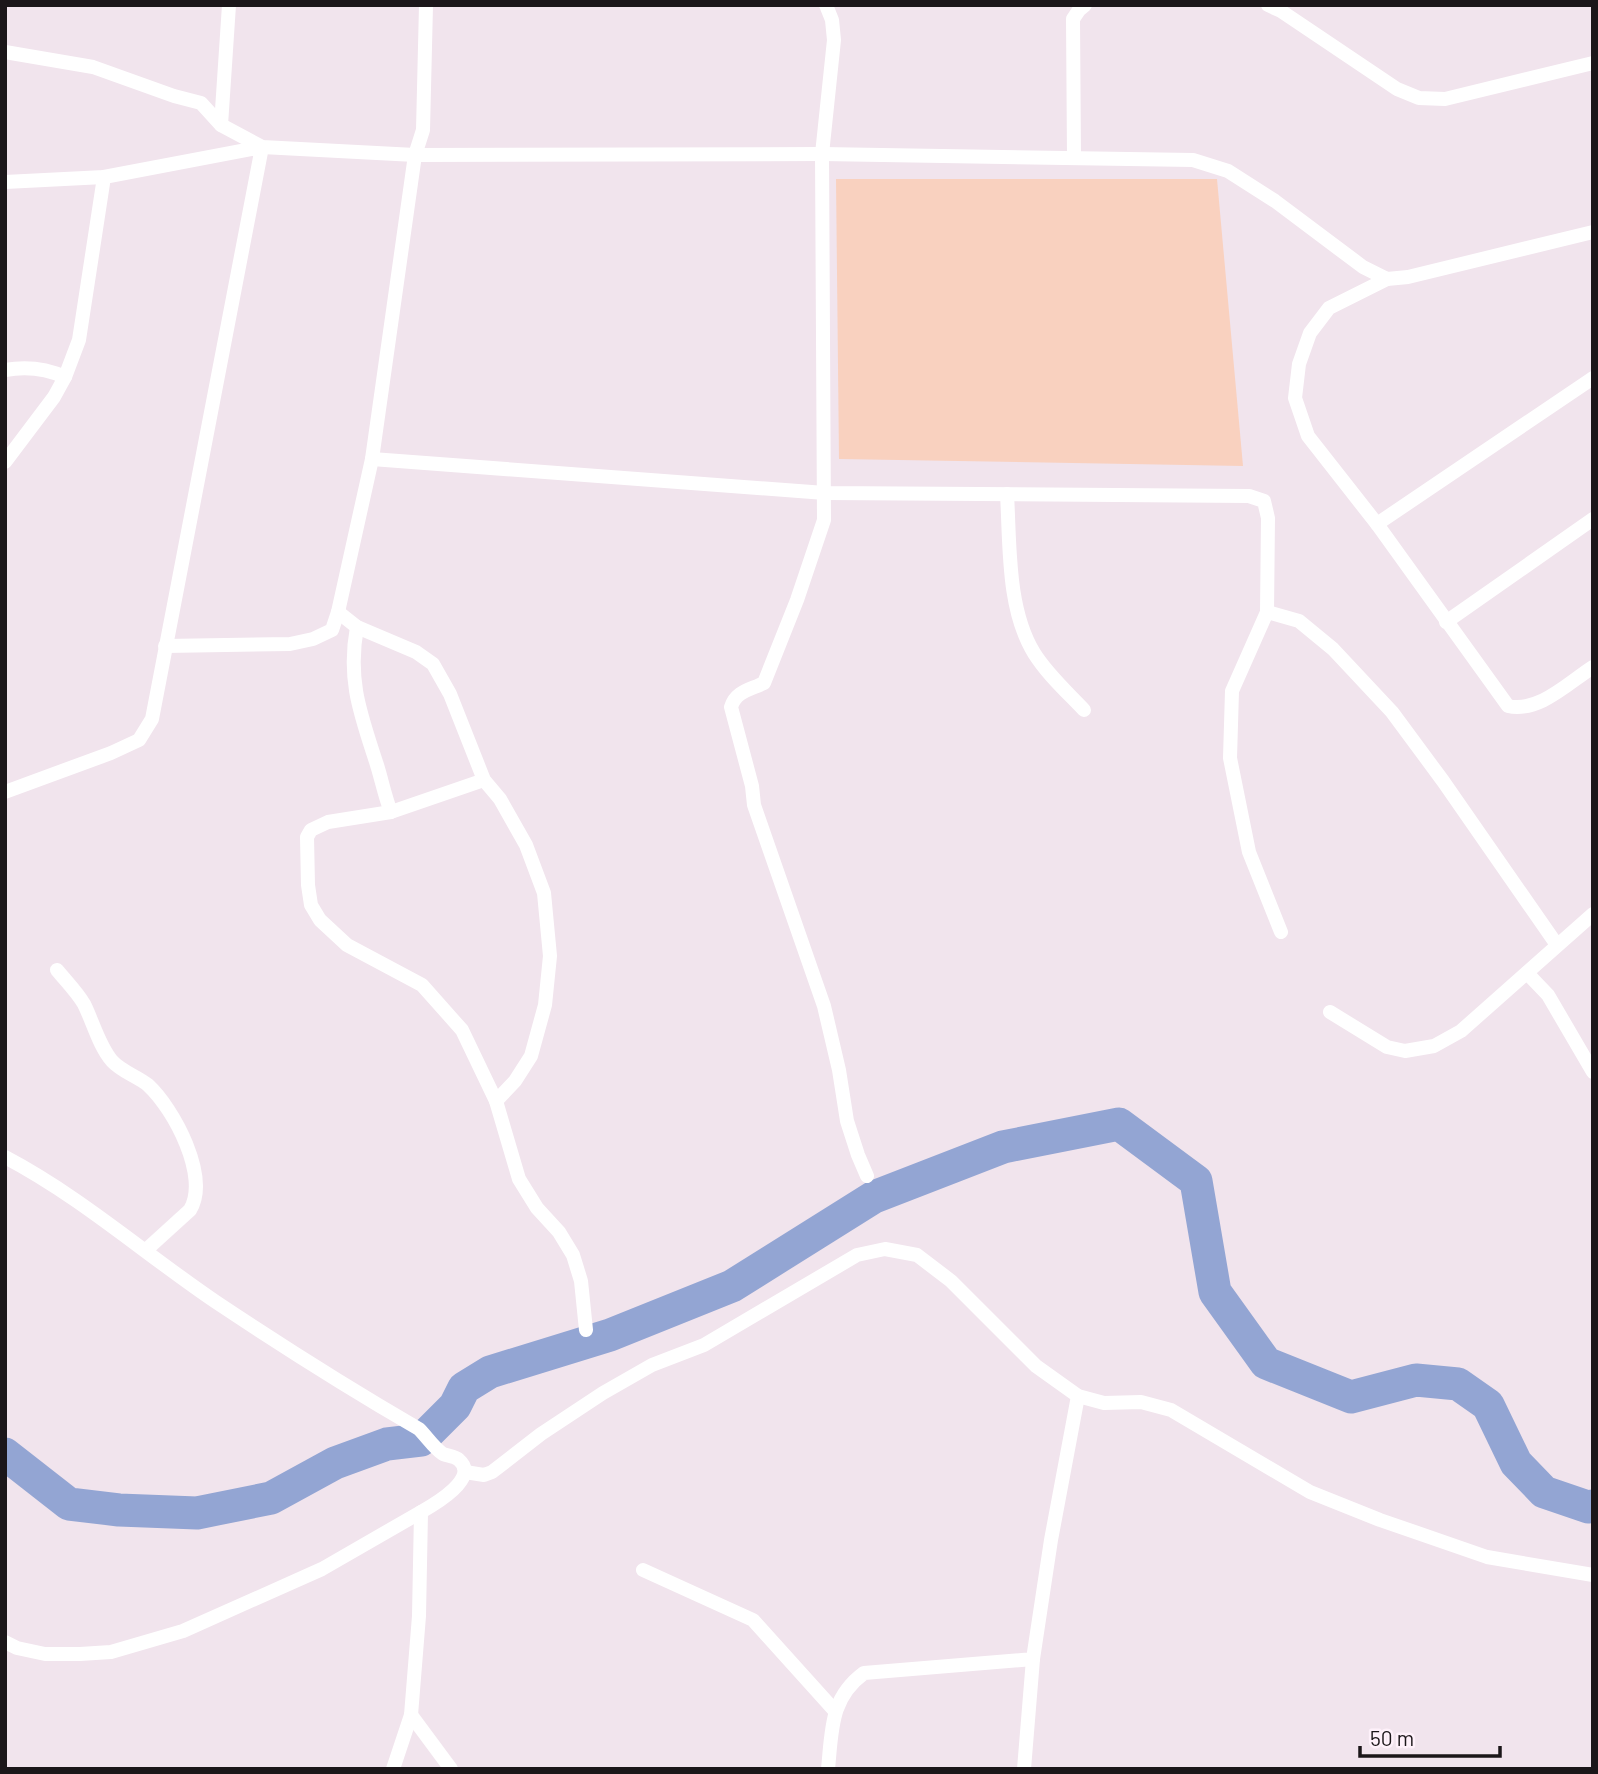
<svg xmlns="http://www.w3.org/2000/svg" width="1598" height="1774" viewBox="0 0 1598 1774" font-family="Barlow,sans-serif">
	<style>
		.green { fill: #f9d1bf }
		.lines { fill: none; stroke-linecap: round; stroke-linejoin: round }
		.river { stroke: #93a5d3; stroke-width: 33 }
		.minor { stroke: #fff; stroke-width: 14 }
	</style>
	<rect width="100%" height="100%" fill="#f1e4ed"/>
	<polygon class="green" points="836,179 1217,179 1243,466 839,459"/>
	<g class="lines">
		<polyline class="river" points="5,1454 69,1504 119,1510 197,1513 271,1498 335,1463 387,1444 421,1440 455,1406 464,1388 490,1372 610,1335 732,1286 874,1197 1003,1147 1119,1124 1196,1181 1215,1292 1266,1363 1351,1397 1416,1380 1458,1384 1488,1405 1516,1463 1544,1492 1588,1507 1593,1506"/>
		<g class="minor">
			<path d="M826 5 832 20 834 40 822 154 824 520 797 600 764 683C750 690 736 691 731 707L752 786 754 805 824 1006 839 1070 847 1121 858 1155 867 1176"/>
			<polyline points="1268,5 1281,11 1397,89 1419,98 1445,99 1593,63"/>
			<polyline points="5,52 93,67 174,96 201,103 221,125 262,147 415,155 822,154 1193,160 1228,171 1275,201 1363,267 1387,279 1408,277 1593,232"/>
			<polyline points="221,125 229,5"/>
			<polyline points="1074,157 1073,19 1079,10 1085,5"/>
			<polyline points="5,182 104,177 262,147 152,719 139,740 111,753 5,792"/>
			<path d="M1387 279 1329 308 1310 333 1299 364 1295 398 1308 436 1377 524 1508 706C1539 713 1568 683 1593 667"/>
			<path d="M5 370C27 366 45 368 65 377"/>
			<polyline points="372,459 825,493 1249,496 1264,501 1268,518 1267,612 1232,691 1230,758 1249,852 1281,932"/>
			<polyline points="5,462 54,397 65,377 79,340 104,177"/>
			<path d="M1007 494C1010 545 1007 609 1034 653 1047 674 1067 692 1084 710"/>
			<polyline points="1377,524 1593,378"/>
			<polyline points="338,612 357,627 416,652 433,664 450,694 484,780 500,799 526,845 544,893 550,956 545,1005 531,1056 515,1081 496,1101"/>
			<polyline points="1267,612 1299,621 1333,649 1392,712 1443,781 1557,945"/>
			<polyline points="1446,622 1593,519"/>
			<path d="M357 627C347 681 361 715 377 765 382 781 385 797 391 812"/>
			<polyline points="165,646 290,644 313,639 332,630 338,612 372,459 415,155 423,130 426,5"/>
			<polyline points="484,780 391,812 328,822 311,830 307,837 308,885 311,905 320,920 347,945 422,985 462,1030 496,1101 519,1179 537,1208 559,1232 573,1255 581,1281 586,1330"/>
			<path d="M57 970C66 981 77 992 84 1004 93 1022 99 1046 112 1061 122 1072 137 1076 148 1085 174 1109 210 1177 190 1210L146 1250"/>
			<polyline points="1527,973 1548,995 1593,1072"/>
			<polyline points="1330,1012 1387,1047 1405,1051 1434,1046 1461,1031 1593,914"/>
			<path d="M5 1157C81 1197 145 1254 216 1302 282 1346 350 1389 419 1429 427 1437 434 1448 443 1454 448 1456 455 1456 459 1460 480 1478 435 1504 421 1512L419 1616 411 1715 393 1769"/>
			<polyline points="465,1472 484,1475 492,1472 541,1434 603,1393 652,1365 704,1345 857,1255 885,1249 917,1255 951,1281 1036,1366 1078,1396 1104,1403 1141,1402 1171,1410 1310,1492 1380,1520 1487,1557 1593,1575"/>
			<polyline points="643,1570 753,1620 835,1711"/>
			<polyline points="5,1642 17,1648 45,1654 80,1654 111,1652 183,1631 322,1569 421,1512"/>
			<polyline points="411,1715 451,1769"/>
			<path d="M828 1769C832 1730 830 1698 864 1673L1033 1659 1051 1540 1078 1396"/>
			<polyline points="1024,1769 1033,1659"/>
		</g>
	</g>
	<rect width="1598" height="1774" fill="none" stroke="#1b1619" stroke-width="14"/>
	<path d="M1360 1746v10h140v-10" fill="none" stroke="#1b1619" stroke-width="3.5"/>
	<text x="1370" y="1746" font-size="21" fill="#1b1619" stroke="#fef1fa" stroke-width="5" paint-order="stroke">50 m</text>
</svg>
